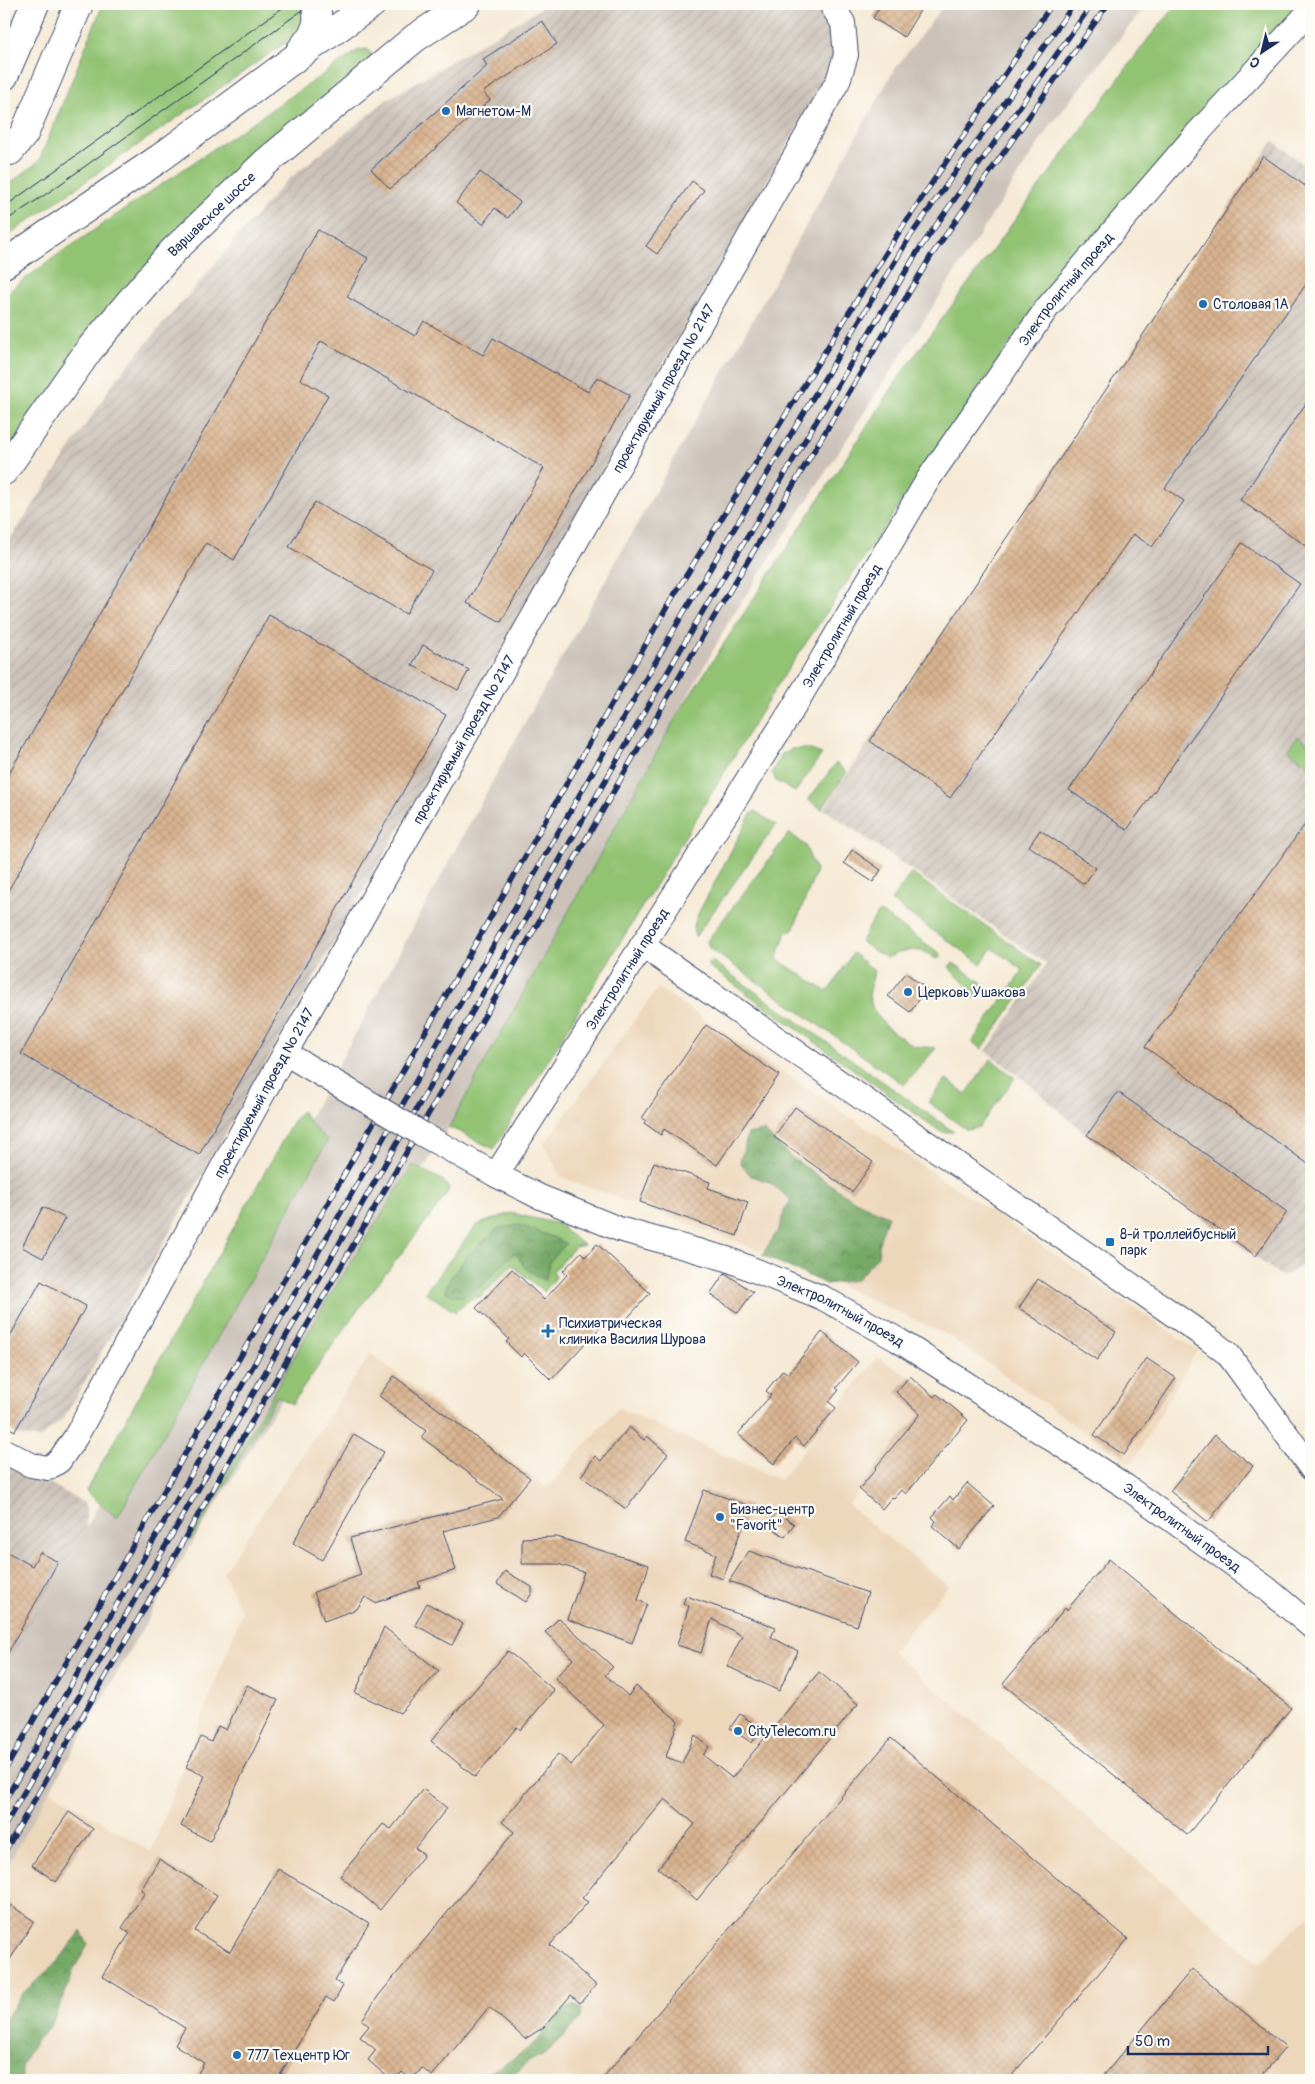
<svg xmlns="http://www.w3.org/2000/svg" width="1315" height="2084" viewBox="0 0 1315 2084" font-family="Pangolin,sans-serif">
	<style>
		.built { fill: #edd7bb }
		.industrial { fill: url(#industrial-furrows) }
		.railway { fill: #ccc2b9 }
		.green { fill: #92c373; stroke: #567968 }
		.forest { fill: url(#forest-crowns); stroke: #486c62 }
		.building { fill: url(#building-cross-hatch) }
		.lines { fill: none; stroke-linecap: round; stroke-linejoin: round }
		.tertiary-casing { stroke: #3c4b70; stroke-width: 26 }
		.primary-casing { stroke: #3c4b70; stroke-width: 30 }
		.tertiary { stroke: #fff; stroke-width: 24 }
		.primary { stroke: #fff; stroke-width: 28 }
		.tram { stroke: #1b2f5e; stroke-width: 1 }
		.rail-casing { stroke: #1b2f5e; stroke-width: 5.5 }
		.rail { stroke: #fdfcf7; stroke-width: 4; stroke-dasharray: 11; stroke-linecap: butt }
		.tertiary-bridge-casing { stroke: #3c4b70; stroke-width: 26; stroke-linecap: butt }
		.tertiary-bridge { stroke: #fff; stroke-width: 24 }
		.poi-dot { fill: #1f6fb2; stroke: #fdfcf7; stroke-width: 2 }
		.labels { text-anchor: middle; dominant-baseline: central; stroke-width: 4.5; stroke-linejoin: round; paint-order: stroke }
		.poi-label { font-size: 14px; fill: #1b2f5e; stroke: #fdfcf7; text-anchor: start }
		.street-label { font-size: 14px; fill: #1b2f5e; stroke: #fdfcf7 }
	</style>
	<defs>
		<pattern id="industrial-furrows" width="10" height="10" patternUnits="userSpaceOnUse" patternTransform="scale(1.25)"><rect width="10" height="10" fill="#ccc2b9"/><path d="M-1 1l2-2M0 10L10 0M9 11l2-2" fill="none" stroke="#afa7a1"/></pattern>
		<pattern id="forest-crowns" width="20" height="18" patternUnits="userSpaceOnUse" patternTransform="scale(1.25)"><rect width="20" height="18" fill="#75a965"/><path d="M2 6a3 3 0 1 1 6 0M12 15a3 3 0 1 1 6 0" fill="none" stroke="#5f8a56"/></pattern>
		<pattern id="building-cross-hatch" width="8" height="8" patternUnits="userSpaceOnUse" patternTransform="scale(1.25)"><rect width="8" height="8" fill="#dab490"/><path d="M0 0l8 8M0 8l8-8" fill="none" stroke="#ba9b7f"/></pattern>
	</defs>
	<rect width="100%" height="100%" fill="#fdfcf7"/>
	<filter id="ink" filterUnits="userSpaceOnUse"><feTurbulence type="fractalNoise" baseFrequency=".02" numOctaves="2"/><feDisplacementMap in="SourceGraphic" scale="10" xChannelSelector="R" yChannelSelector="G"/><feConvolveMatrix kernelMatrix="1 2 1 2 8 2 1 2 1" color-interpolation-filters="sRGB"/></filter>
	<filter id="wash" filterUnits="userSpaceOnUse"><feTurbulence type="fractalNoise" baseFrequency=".0096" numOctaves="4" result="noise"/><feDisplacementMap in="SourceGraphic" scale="20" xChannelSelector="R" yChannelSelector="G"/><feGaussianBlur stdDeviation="1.12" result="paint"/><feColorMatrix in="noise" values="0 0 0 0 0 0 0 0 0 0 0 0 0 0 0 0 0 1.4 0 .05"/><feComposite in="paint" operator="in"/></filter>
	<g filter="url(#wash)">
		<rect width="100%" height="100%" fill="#f6ead6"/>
		<g class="built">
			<polygon points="658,988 1197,1350 1134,1460 1128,1463 949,1336 781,1258 561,1177 544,1144"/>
			<polygon points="371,1354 547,1488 618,1408 780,1480 877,1357 937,1394 875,1467 876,1469 848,1505 948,1586 892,1652 1259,1963 1311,1915 1311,2080 4,2080 4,1871 50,1790 151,1852 242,1612 223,1572"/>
		</g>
		<g class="industrial">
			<polygon points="548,4 822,4 834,23 838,48 827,75 64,1418 39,1439 18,1435 4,1426 4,549 116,379 285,182 388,99"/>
			<polygon points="1273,141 1311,170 1311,1259 1283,1277 1087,1135 1028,1083 986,1051 1047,964 824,809"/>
			<polygon points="4,1457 86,1504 86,1528 4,1674"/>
		</g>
		<polygon class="railway" points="945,4 1147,4 1048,129 731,618 449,1127 177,1568 4,1871 4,1674 86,1528 519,733 894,70"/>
		<g class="green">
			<polygon points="103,4 298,4 302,6 305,22 292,38 4,238 4,188 39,161"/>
			<polygon points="1178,4 1300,4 1037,303 780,681 494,1149 449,1127 679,712 900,376 1148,39"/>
			<polygon points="367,49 373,56 246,168 4,454 4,295 56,256 359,50"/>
			<polygon points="1297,736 1311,746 1311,767 1288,750"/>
			<polygon points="792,749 808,749 822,754 795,792 776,781 772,772 782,754"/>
			<polygon points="836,763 847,772 822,809 808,800"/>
			<polygon points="755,811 776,825 695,937 693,929 697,916 750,815"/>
			<polygon points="789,833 805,845 816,871 793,931 786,932 777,959 826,991 831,987 853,953 874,971 869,996 873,1009 887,1028 914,1046 936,1048 904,1085 709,948 707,941"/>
			<polygon points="911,873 1041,965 982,1049 972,1042 1023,970 992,948 981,964 891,901"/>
			<path d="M880 912 941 954 940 958 936 959C921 946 904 949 887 958L865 945 861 941 877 914Z"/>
			<polygon points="712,961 954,1132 941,1132 707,965"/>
			<path d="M953 963 981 982 983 988 973 999C968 978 957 981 949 966Z"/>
			<polygon points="991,1059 1015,1078 979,1127 967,1130 928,1102 946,1079 966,1094"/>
			<polygon points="302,1111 315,1129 328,1140 117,1518 86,1491 294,1120"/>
			<polygon points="413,1165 444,1181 449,1189 445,1197 353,1316 292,1404 277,1396 192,1539 189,1539 326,1302"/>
			<polygon points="511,1213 563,1225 564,1230 584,1245 575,1247 553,1271 556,1277 544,1292 512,1265 482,1296 469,1300 455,1312 425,1292 477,1225"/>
		</g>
		<g class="forest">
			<polygon points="764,1131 792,1158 855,1201 888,1216 880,1239 878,1256 856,1280 826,1284 762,1255 779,1229 785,1209 791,1200 769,1182 751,1176 740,1162 748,1134"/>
			<path d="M520 1225 557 1239 566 1244 550 1261 545 1281 525 1268 516 1253C495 1263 475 1312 445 1291L450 1279 467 1256 498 1228Z"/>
			<polygon points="81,1931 88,1945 73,1970 67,1989 51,2026 37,2040 26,2057 22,2067 22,2080 4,2080 4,2023 6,2019 21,1995 59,1960"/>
			<path d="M572 2005 581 2009V2019L544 2054 528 2062 508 2080H474C494 2070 514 2060 531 2046 546 2033 556 2012 572 2005Z"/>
		</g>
		<g id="blocks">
			<g class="building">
				<polygon points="881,4 924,4 904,37 873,18"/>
				<polygon points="542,21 557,44 483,92 490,100 390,189 371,169 487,66 483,59"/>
				<polygon points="1263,156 1311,190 1311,277 1165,488 1184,501 1152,547 1133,534 950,798 870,741"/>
				<polygon points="480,172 520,202 508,218 495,208 483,224 456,203"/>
				<polygon points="692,181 704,190 657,254 646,246"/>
				<polygon points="318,230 368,258 347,297 415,336 424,321 483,355 493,338 588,392 597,377 630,395 501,622 467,603 544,468 321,341 300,379 328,395 234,560 206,543 4,898 4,782"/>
				<polygon points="1311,396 1311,549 1240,500"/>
				<polygon points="315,502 432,570 406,614 289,547"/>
				<polygon points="1242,543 1300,584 1127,830 1069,790"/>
				<polygon points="269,615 446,715 199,1155 21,1054"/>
				<polygon points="423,645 469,670 458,690 412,665"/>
				<polygon points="1311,816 1311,1166 1145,1047"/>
				<polygon points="1040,830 1096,868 1084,884 1029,846"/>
				<polygon points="852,850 881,870 873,882 844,863"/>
				<polygon points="906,973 927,989 910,1012 888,996"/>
				<polygon points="706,1025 779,1075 717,1165 664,1129 661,1135 644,1123 646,1120 642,1118"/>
				<polygon points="1118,1092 1287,1212 1256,1256 1087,1135"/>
				<polygon points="795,1107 873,1162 852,1192 774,1137"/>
				<polygon points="654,1162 710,1182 708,1188 748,1202 737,1236 640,1202"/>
				<polygon points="43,1207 65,1218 43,1258 22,1247"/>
				<polygon points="597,1244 650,1293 621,1325 619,1323 616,1326 608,1319 551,1380 524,1353 521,1357 506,1342 509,1339 476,1308 512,1269 544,1300 567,1275 563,1271 581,1252 585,1257"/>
				<polygon points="725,1273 753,1292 738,1313 710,1294"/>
				<polygon points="1038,1279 1116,1332 1097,1360 1019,1308"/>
				<polygon points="41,1281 86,1306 15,1431 4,1425 4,1347"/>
				<polygon points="822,1332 858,1362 836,1388 839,1390 829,1402 836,1408 804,1446 795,1438 774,1464 738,1434 771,1395 766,1391 783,1370 788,1374"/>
				<polygon points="1146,1358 1176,1378 1124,1455 1094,1435"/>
				<polygon points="394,1376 530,1478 498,1517 443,1531 456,1570 418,1582 420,1587 375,1603 365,1597 357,1609 324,1621 314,1592 361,1575 350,1538 503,1499 421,1437 426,1431 379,1396"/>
				<polygon points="910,1376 934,1397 937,1394 968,1420 906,1494 901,1490 894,1498 892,1497 882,1509 859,1489 876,1469 875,1468 920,1414 896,1392"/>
				<polygon points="629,1427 644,1440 647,1436 668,1454 626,1509 581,1476 595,1456 601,1461"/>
				<polygon points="354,1434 384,1452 322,1560 293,1543"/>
				<polygon points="1215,1435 1253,1466 1208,1522 1170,1491"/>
				<polygon points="967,1483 994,1506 959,1549 932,1526 936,1521 932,1517 950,1496 953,1500"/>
				<polygon points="704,1490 750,1506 723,1579 709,1574 716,1554 685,1542"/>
				<polygon points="777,1512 794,1524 785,1537 768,1525"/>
				<polygon points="557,1537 649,1565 638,1600 647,1604 632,1643 567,1619 584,1572 558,1564 522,1564 522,1538"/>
				<polygon points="4,1550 32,1566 40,1552 58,1562 4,1660"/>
				<polygon points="749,1551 868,1593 857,1626 729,1581"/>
				<polygon points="1109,1559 1291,1708 1187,1835 1003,1684 1065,1608 1067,1610"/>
				<polygon points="505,1571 532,1587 532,1593 526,1602 497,1584"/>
				<polygon points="686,1596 776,1627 771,1637 798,1651 779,1691 727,1666 742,1636 712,1619 701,1653 677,1645 689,1606 683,1603"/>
				<polygon points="427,1603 463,1624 452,1645 415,1625"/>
				<polygon points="559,1618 613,1667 605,1675 628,1696 636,1686 678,1721 666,1757 682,1763 695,1735 709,1747 703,1755 732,1778 819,1672 858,1704 697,1900 658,1868 695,1824 665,1799 582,1898 588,1902 550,1945 596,1985 580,2003 571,1995 544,2027 525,2039 489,2007 432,2076 422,2068 412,2080 402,2072 395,2080 391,2080 368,2060 376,2050 360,2037 369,2026 362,2020 379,1995 514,1832 502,1822 558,1754 571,1765 604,1725 555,1678 573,1659 545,1632"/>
				<polygon points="384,1627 439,1671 400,1713 355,1693"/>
				<polygon points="508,1651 554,1690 521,1730 517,1727 475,1777 431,1741"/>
				<polygon points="247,1685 278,1700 210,1841 181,1826 205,1776 186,1767 201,1737 211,1742 218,1726 226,1730"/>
				<polygon points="740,1714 760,1728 752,1743 730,1728"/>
				<polygon points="891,1738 1128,1939 1008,2080 601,2080"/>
				<polygon points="423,1789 447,1808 415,1848 424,1855 380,1910 340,1876 383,1824 391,1829"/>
				<polygon points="69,1812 93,1829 56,1882 32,1865"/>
				<polygon points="159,1859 217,1895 195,1931 230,1952 278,1869 369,1923 335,1981 343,1986 334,2002 326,1997 277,2080 194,2080 204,2063 175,2045 185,2028 102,1976 130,1933 122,1928 145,1892 141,1890"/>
				<polygon points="4,1901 34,1921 4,1969"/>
				<polygon points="1192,1969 1286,2047 1258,2080 1100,2080"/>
			</g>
		</g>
	</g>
	<g filter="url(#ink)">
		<use href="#blocks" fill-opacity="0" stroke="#3c4b70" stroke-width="1"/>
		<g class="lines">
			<defs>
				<g id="tertiary">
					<polyline points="642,945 1210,1340 1228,1354 1311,1468"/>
					<polyline points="285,1053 341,1086"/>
					<path id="s1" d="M422 1134 496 1175 538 1196 619 1229 727 1259 823 1298 898 1340 1125 1486 1266 1588 1311 1626"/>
					<path id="s2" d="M496 1175 792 710 929 478 1047 308 1195 136 1311 10"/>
					<path id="s3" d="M4 1451 31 1465 48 1468 59 1461 75 1438 285 1053 838 81 846 55 843 23 831 4"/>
				</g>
				<g id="primary">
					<path d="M300 51C313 35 322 25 315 4"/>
					<polyline points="4,76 35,4"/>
					<polyline points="4,152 10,151 24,134 79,4"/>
					<polyline points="4,264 160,158 295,58 372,4"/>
					<path id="s4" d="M4 471 89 350 172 252 265 163 415 38 467 4"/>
				</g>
			</defs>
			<use href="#tertiary" class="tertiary-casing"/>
			<use href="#primary" class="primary-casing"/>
			<use href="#tertiary" class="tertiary"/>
			<use href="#primary" class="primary"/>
			<g class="tram">
				<polyline points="4,207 288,4"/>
				<polyline points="4,222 52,190 311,4"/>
			</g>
			<defs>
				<g id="rail">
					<polyline points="4,1772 671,600 899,232 1052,4"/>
					<polyline points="4,1802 684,612 909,238 1074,4"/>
					<polyline points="4,1827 697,621 918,251 1092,4"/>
					<polyline points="4,1853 708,627 931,256 1108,4"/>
				</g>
			</defs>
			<use href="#rail" class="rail-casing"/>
			<use href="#rail" class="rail"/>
			<defs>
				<polyline id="tertiary-bridge" points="341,1086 422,1134"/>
			</defs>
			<use href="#tertiary-bridge" class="tertiary-bridge-casing"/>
			<use href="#tertiary-bridge" class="tertiary-bridge"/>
		</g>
	</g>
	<g class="poi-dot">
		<circle cx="446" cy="111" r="5"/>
		<circle cx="1203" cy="304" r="5"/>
		<circle cx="908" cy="992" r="5"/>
		<rect x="1105" y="1237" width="10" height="10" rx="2.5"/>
		<path d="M545.5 1323.5h5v5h5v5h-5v5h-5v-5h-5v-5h5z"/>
		<circle cx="720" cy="1517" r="5"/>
		<circle cx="738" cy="1731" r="5"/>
		<circle cx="237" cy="2055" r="5"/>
	</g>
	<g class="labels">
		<g class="poi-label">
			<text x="456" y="111">Магнетом-М</text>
			<text x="1213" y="304">Столовая 1А</text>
			<text x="918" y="992">Церковь Ушакова</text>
			<text x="1120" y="1234">8-й троллейбусный<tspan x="1120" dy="16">парк</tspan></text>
			<text x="559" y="1323">Психиатрическая<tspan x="559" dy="16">клиника Василия Шурова</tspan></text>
			<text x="730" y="1509">Бизнес-центр<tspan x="730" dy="16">"Favorit"</tspan></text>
			<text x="748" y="1731">CityTelecom.ru</text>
			<text x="247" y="2055">777 Техцентр Юг</text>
		</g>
		<g class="street-label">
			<text stroke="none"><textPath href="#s4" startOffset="331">Варшавское шоссе</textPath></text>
			<text stroke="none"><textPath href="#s2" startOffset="1054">Электролитный проезд</textPath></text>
			<text stroke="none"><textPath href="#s3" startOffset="1292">проектируемый проезд № 2147</textPath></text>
			<text stroke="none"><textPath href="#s2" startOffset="649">Электролитный проезд</textPath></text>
			<text stroke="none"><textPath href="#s3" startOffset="888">проектируемый проезд № 2147</textPath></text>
			<text stroke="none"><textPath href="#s2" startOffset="244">Электролитный проезд</textPath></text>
			<text stroke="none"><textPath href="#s3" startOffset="482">проектируемый проезд № 2147</textPath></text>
			<text stroke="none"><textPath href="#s1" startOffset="456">Электролитный проезд</textPath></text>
			<text stroke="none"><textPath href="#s1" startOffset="861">Электролитный проезд</textPath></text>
		</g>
	</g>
	<rect width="1315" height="2084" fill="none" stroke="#fdfcf7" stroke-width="20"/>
	<g transform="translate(1262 52) rotate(215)" stroke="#fdfcf7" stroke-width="4" paint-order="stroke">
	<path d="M0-4L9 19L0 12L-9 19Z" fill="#1b2f5e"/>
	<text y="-8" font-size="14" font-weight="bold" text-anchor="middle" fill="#1b2f5e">С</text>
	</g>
	<path d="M1128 2046v8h140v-8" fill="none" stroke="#1b2f5e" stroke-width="2.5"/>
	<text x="1135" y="2046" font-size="15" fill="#1b2f5e" stroke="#fdfcf7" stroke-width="4" paint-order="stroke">50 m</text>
</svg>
